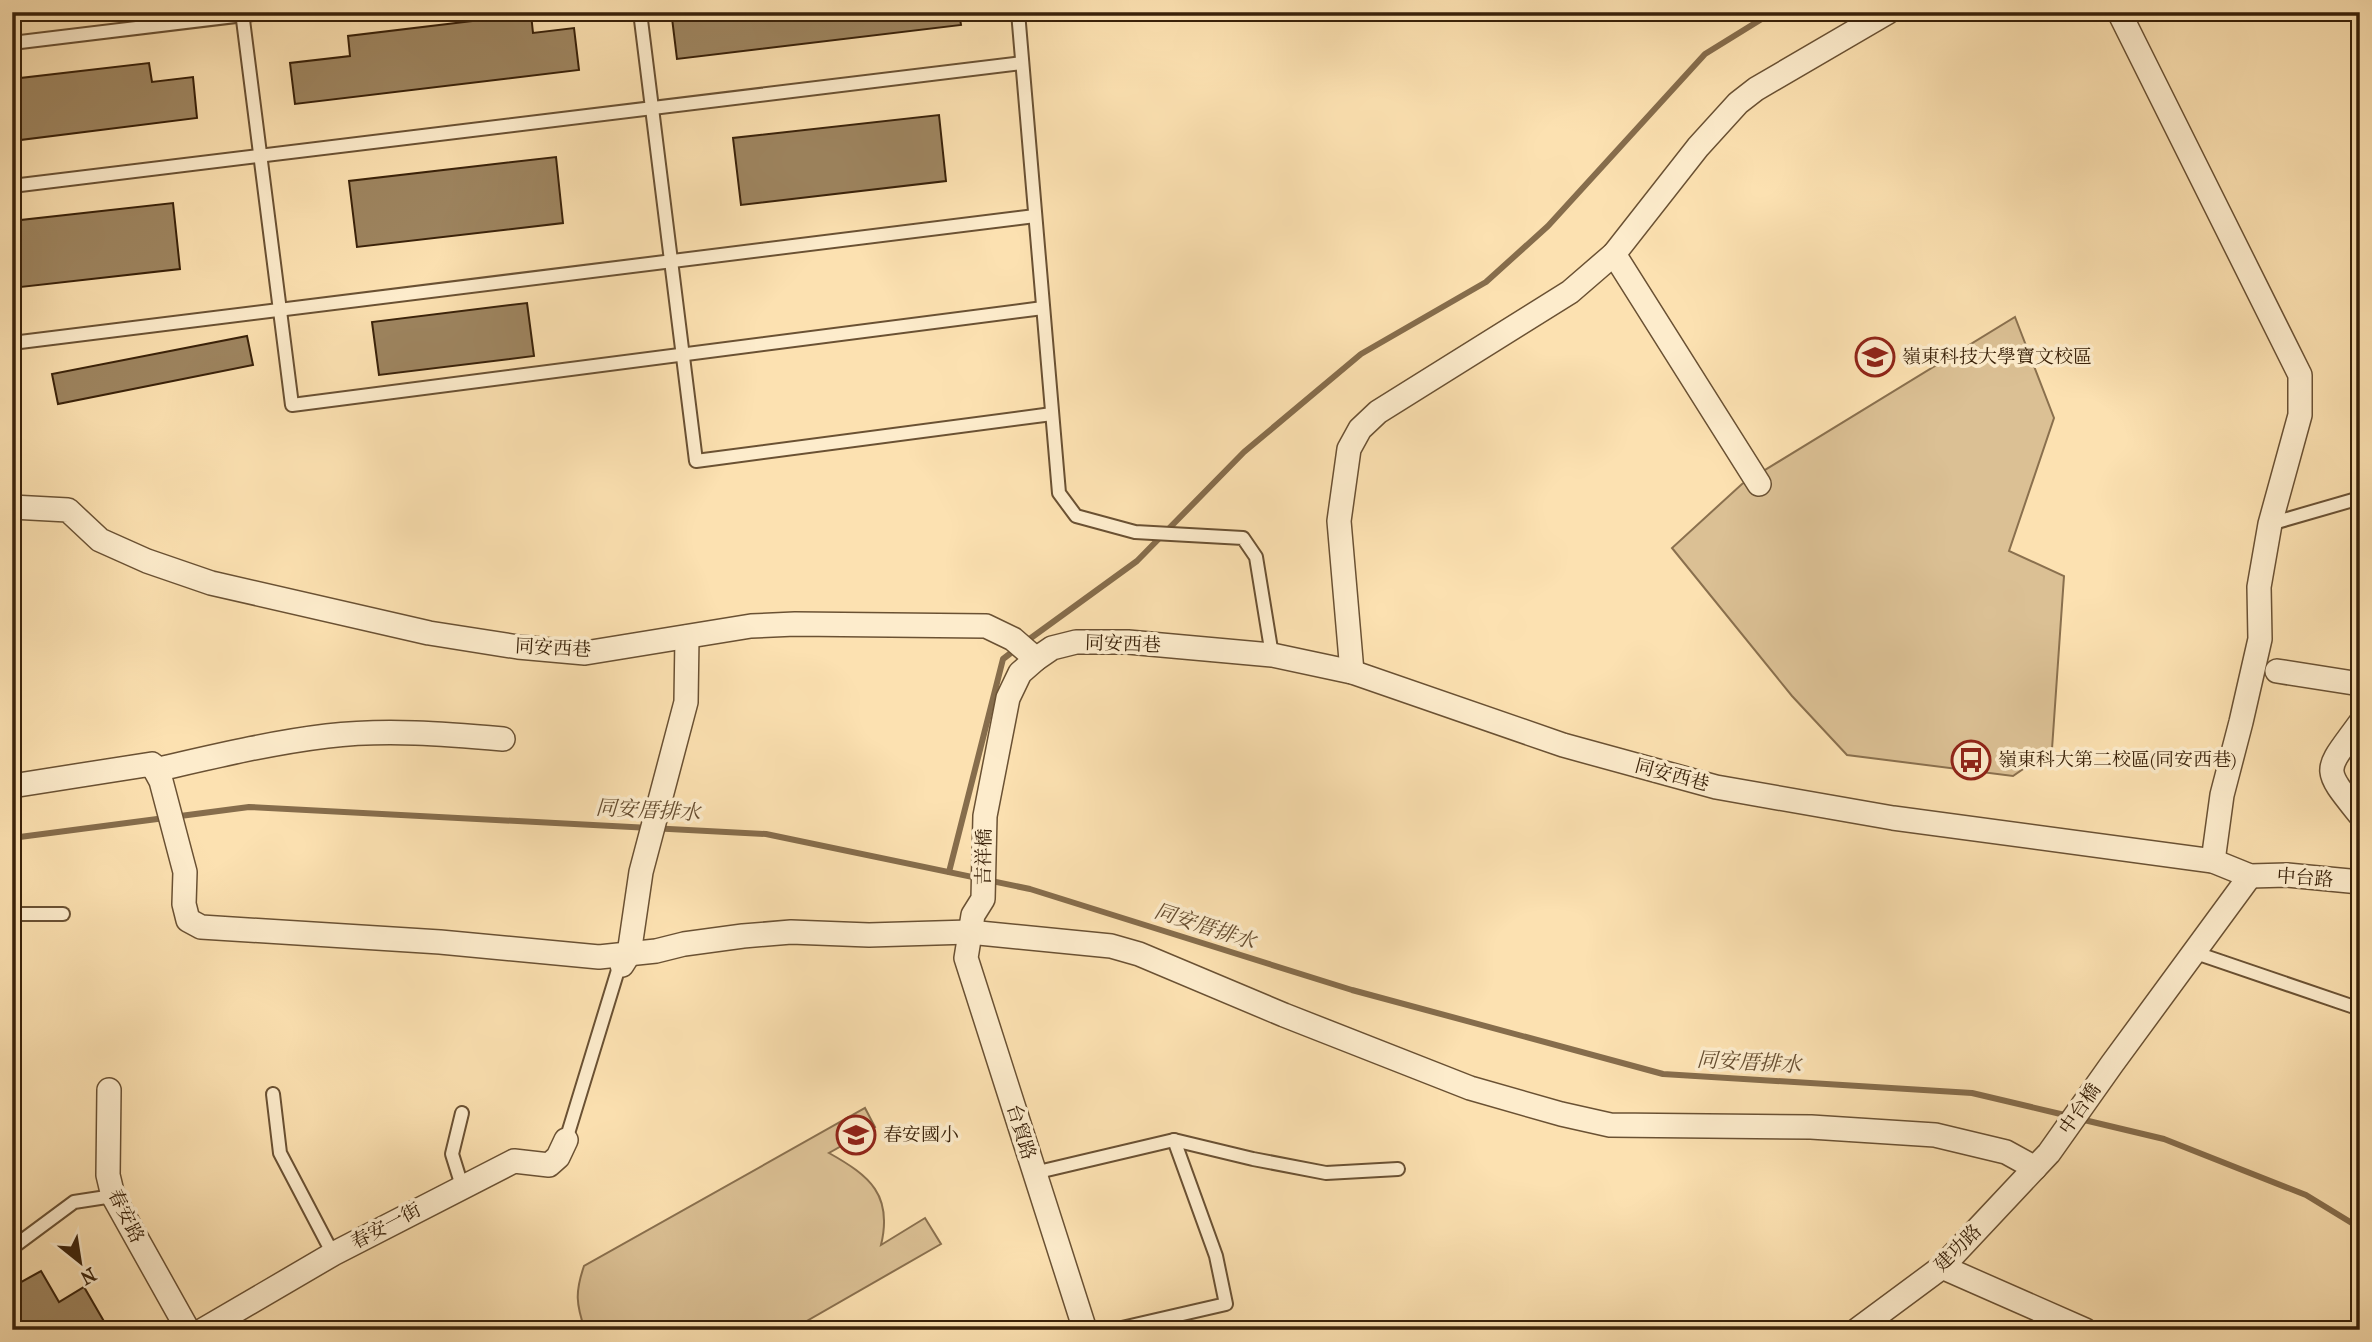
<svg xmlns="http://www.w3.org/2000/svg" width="2372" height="1342" viewBox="0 0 2372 1342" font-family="'IM FELL French Canon','Noto Serif TC',serif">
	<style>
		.green { fill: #dbc094; stroke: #8a704e; stroke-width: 2 }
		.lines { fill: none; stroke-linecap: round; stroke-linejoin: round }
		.stream { stroke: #866d4c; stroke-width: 6 }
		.building { fill: #9e8560; stroke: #392109; stroke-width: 2 }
		.service-casing { stroke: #6a5133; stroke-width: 16 }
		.minor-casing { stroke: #6a5133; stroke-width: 26 }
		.service { stroke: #fdeccc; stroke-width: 12 }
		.minor { stroke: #fdeccc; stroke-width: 23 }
		.labels { text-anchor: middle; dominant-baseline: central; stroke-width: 7; stroke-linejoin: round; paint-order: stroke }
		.poi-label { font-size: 19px; fill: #392109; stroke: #fdeccc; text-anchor: start }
		.street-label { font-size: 19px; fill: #392109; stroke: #fdeccc }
		.water-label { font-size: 21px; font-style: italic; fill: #664d30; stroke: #fdeccc }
	</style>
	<rect width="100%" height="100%" fill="#fce1b1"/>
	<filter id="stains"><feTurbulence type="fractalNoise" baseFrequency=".00286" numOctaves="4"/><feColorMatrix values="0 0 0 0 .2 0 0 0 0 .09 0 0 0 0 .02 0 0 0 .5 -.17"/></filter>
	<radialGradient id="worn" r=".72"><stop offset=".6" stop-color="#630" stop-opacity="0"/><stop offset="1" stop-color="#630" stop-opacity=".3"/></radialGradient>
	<g class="green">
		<polygon points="2015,317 2054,418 2009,551 2064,576 2052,749 2013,776 1847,755 1792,696 1672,548 1742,484"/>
		<path d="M865 1108 875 1127 829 1153C870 1176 893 1195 881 1245L925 1218 941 1244 791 1330H585C576 1304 575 1292 584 1266Z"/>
	</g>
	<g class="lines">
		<g class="stream">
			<polyline points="1024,643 1137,561 1244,452 1361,354 1486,282 1548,226 1705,54 1773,12"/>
			<polyline points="12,838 249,807 766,834 1030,889 1352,990 1663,1074 1972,1093 2069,1116"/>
			<polyline points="949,872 1003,659 1016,649"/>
			<polyline points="2080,1119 2164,1139 2306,1195 2360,1228"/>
		</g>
	</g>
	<g class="building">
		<polygon points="715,12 959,12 961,25 677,59 672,18"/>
		<polygon points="531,14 533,33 574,28 579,70 295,104 290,63 350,56 348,36"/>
		<polygon points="149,63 152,82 193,77 197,118 12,141 12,79"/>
		<polygon points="939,115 946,181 741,205 733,138"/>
		<polygon points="556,157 563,223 357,247 349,181"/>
		<polygon points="173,203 180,269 12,288 12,221"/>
		<polygon points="527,303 534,356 379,375 372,322"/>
		<polygon points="247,336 253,365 58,404 52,374"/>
		<polygon points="41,1271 59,1302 84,1287 109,1330 12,1330 12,1287"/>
	</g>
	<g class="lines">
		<defs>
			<g id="service">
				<polyline points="242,12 292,405 1043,308"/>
				<polyline points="640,12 696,461 1052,414"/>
				<polyline points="1018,12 1059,493 1076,516 1135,532 1243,538 1256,557 1272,655"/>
				<polyline points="12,43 269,12"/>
				<polyline points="12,186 1022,63"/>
				<polyline points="12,343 1035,216"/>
				<polyline points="2270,524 2360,498"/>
				<polyline points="12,914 63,914"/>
				<polyline points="2193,952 2360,1009"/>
				<polyline points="273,1094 280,1153 333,1254"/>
				<polyline points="566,1140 618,970"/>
				<polyline points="1034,1173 1174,1140 1253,1159 1326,1173 1398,1169"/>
				<polyline points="462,1186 452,1154 462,1113"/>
				<polyline points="12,1248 74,1202 113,1196"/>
				<polyline points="1113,1330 1226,1304 1216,1256 1174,1140"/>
			</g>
			<g id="minor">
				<polyline points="2119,12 2300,375 2300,415 2270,524 2259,587 2260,639 2241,722 2222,795 2213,861"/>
				<polyline points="1614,254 1759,484"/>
				<polyline points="12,507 68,510 100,540 147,561 211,583 429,633 518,647 585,653 751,626 795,624 986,626 1013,639 1036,659"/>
				<polyline points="2277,671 2360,684"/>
				<polyline points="1352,672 1339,521 1349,449 1360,429 1378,412 1570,292 1614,254 1698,147 1738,103 1756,89 1888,12"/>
				<path d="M2360 723C2324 773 2321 766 2360 815"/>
				<polyline points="155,770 161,781 185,872 184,904 188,920 201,927 440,942 599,957 656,951 684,944 743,936 791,932 869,935 969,932 1111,946 1139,954 1284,1015 1470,1088 1561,1114 1610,1125 1811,1127 1935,1135 2006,1152 2035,1168"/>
				<path d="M12 786 152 764 155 770C212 757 269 743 327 736 386 729 445 734 503 739"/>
				<polyline points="622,965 629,954 641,872 686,702 687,637"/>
				<polyline points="109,1090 108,1175 113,1196 188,1330"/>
				<polyline points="1942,1267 2085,1330"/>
				<polyline points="203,1330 333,1254 514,1161 549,1165 558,1157 566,1140"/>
				<polyline points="1085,1330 966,958 973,915 983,899 985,816 1008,698 1020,673 1036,659 1052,648 1076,642 1128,642 1272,655 1352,672 1563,745 1716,787 1893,818 2213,861 2250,876 2287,875 2360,882"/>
				<polyline points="1857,1330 1942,1267 2049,1153 2112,1064 2250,876"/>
			</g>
		</defs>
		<use href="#service" class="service-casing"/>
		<use href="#minor" class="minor-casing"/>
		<use href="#service" class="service"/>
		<use href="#minor" class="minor"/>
	</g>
	<defs>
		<symbol id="university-ring" viewBox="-11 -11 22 22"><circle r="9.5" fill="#fdeccc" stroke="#8f2418" stroke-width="1.5"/><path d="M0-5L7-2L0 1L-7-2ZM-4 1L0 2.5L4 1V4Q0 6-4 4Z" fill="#8f2418"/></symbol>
		<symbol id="bus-ring" viewBox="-11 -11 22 22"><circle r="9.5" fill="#fdeccc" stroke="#8f2418" stroke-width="1.5"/><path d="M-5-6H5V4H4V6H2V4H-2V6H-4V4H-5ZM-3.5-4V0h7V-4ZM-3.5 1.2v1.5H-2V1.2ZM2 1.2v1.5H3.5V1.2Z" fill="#8f2418"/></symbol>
		<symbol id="school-ring" viewBox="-11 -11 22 22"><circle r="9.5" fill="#fdeccc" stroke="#8f2418" stroke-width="1.5"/><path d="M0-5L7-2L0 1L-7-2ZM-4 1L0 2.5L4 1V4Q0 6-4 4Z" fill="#8f2418"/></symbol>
	</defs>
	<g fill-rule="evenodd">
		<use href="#university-ring" x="1853" y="335" width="44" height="44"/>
		<use href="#bus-ring" x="1949" y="738" width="44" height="44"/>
		<use href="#school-ring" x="834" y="1113" width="44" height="44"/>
	</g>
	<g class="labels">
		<g class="poi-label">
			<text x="1902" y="357">嶺東科技大學寶文校區</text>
			<text x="1998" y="760">嶺東科大第二校區(同安西巷)</text>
			<text x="883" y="1135">春安國小</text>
		</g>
		<g class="street-label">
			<text transform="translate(1123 644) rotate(2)">同安西巷</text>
			<text transform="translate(553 648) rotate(3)">同安西巷</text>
			<text transform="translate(1672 775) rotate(15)">同安西巷</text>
			<text transform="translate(984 857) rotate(-89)">吉祥橋</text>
			<text transform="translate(2305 878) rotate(4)">中台路</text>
			<text transform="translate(2080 1109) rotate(-55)">中台橋</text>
			<text transform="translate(1021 1132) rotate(73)">台貿路</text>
			<text transform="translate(126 1216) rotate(64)">春安路</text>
			<text transform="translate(386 1226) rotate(-28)">春安一街</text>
			<text transform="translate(1958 1248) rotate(-45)">建功路</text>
		</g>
		<g class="water-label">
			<text transform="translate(648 810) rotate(3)">同安厝排水</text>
			<text transform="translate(1205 926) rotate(18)">同安厝排水</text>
			<text transform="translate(1749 1062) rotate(3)">同安厝排水</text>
		</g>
	</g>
	<rect width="2372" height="1342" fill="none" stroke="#fce1b1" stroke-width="42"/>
	<rect x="14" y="14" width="2344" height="1314" fill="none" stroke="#392109" stroke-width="3.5"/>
	<rect x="21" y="21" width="2330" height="1300" fill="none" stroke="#392109" stroke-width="2"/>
	<g transform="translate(80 1262) rotate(150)" stroke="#fdeccc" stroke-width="5" paint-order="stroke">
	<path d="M0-5L12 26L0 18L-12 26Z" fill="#392109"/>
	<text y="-10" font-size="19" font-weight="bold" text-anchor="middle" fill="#392109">N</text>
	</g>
	<rect width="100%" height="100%" filter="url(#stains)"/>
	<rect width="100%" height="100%" fill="url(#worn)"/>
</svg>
